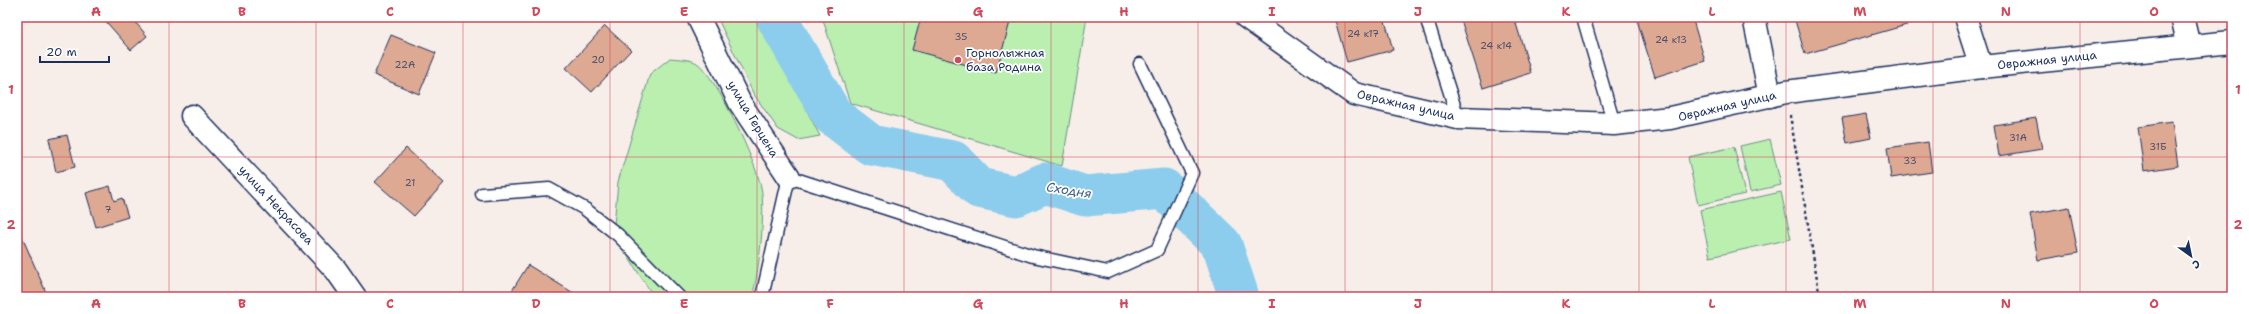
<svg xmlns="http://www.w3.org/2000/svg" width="2249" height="314" viewBox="0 0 2249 314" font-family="'Shantell Sans',sans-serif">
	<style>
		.green { fill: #baefb0; stroke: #6a8f87 }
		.water { fill: #8ccded; stroke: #5f8eb4 }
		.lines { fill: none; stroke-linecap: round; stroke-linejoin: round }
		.river { stroke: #8ccded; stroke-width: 41 }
		.building { fill: #dea992; stroke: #1b2f5e }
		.service-casing { stroke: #1b2f5e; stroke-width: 15 }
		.minor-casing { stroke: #1b2f5e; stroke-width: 25 }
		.path { stroke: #1b2f5e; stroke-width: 2.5; stroke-dasharray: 3 3; stroke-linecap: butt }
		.service { stroke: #fff; stroke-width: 12 }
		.minor { stroke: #fff; stroke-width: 22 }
		.grid { fill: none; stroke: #d1495b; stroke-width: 1; stroke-opacity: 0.55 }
		.poi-dot { fill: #d1495b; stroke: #fff; stroke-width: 1.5 }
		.labels { text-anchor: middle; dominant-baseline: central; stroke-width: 3.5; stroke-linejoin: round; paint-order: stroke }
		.number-label { font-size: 10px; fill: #4c4e6b }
		.poi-label { font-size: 12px; fill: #1b2f5e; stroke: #fff; text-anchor: start }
		.street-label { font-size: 12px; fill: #1b2f5e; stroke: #fff }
		.water-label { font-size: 13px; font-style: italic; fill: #3d5e89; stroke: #fff }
		.neatline { fill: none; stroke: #d1495b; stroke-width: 1.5 }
		.grid-label { font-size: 13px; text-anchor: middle; font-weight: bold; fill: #d1495b }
	</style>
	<rect width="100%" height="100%" fill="#f8eee9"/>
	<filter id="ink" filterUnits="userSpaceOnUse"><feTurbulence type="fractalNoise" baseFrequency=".025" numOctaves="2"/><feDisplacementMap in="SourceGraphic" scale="8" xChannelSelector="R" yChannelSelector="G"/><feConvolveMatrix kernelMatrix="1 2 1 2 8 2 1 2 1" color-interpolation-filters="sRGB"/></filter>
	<g filter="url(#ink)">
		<g class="green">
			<polygon points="717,17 758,17 820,136 798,140 778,129 753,93"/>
			<polygon points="822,17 1087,17 1062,166 850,103"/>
			<path d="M670 58C677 59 691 59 697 63 717 77 756 163 761 187 766 210 759 274 752 297H652V294L623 249 614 225 618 182 650 74Z"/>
			<polygon points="1770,139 1781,185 1750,192 1740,146"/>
			<polygon points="1734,147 1745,194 1698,205 1688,157"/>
			<polygon points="1781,192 1791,239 1710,257 1700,210"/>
		</g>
		<polygon class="water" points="767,17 796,17 797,27 794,48 789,49"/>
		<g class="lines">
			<polyline class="river" points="776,17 833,116 871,145 953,161 979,188 1016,196 1045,183 1085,196 1164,189 1222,245 1239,297"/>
		</g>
		<g class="building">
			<polygon points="102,17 131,17 147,36 131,50"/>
			<polygon points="921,17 990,17 1010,22 996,73 912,50"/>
			<polygon points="1334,17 1384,17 1393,50 1347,62"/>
			<polygon points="1460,17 1514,17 1531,73 1483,88"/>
			<polygon points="1636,17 1692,17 1705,61 1655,77"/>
			<polygon points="1794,17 1916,17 1917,22 1805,54"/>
			<polygon points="605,26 631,50 592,92 566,68"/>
			<polygon points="391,35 436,53 419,94 374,75"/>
			<polygon points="1866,114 1871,138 1847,143 1842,118"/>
			<polygon points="2036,118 2042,149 1999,156 1994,125"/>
			<polygon points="2172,122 2178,166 2144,171 2138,127"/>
			<polygon points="67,135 75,167 56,172 49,139"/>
			<polygon points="1928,142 1932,172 1891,178 1887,148"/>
			<polygon points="406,148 444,183 414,216 375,182"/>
			<polygon points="110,186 114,201 122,198 128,217 96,227 86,193"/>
			<polygon points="2069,207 2078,253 2038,260 2030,214"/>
			<polygon points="17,225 48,297 22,297 17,285"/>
			<polygon points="528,265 580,297 508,297"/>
		</g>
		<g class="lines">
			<defs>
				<g id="service">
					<polyline points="1426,17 1458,118"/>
					<polyline points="1583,17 1614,124"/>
					<polyline points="482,194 549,189 585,209 618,235 679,297"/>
					<polyline points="762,297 789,177 1033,256 1108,272 1157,250 1192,173 1140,64"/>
				</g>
				<g id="minor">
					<polyline points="698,17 740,103 789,177"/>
					<polyline points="1246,17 1354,94 1458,118 1614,124 1670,118 1786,92 1981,67 2232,42"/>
					<polyline points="1754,17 1770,96"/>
					<polyline points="1965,17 1981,67"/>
					<polyline points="2182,17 2189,46"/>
					<polyline points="192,116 336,270 355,297"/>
				</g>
			</defs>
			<use href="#service" class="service-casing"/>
			<use href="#minor" class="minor-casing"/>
			<polyline class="path" points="1790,115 1820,297"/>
			<use href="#service" class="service"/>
			<use href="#minor" class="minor"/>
		</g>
	</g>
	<path class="grid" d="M169 17V297M316 17V297M463 17V297M610 17V297M757 17V297M904 17V297M1051 17V297M1198 17V297M1345 17V297M1492 17V297M1639 17V297M1786 17V297M1933 17V297M2080 17V297M17 157H2232"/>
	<circle class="poi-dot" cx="958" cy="60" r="4"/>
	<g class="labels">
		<g class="number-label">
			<text x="1363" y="33">24 к17</text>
			<text x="961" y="36">35</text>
			<text x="1671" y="39">24 к13</text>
			<text x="1496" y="45">24 к14</text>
			<text x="598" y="59">20</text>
			<text x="405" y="64">22А</text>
			<text x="2018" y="137">31А</text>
			<text x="2158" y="146">31Б</text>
			<text x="1910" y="160">33</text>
			<text x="410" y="182">21</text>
			<text x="108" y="209">7</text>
		</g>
		<g class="poi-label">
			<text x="966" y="53">Горнолыжная<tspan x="966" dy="14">база Родина</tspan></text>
		</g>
		<g class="street-label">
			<text transform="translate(2047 60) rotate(-6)">Овражная улица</text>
			<text transform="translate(1406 105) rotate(13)">Овражная улица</text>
			<text transform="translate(1727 106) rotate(-13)">Овражная улица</text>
			<text transform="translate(753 119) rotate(59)">улица Герцена</text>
			<text transform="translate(276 205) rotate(47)">улица Некрасова</text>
		</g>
		<g class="water-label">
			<text transform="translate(1069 190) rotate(9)">Сходня</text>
		</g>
	</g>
	<rect width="2249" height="314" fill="none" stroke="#fff" stroke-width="44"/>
	<g transform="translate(2191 256) rotate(147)" stroke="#ffffff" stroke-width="3" paint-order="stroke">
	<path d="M0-3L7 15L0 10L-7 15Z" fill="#1b2f5e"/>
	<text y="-6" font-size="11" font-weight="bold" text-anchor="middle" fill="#1b2f5e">С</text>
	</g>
	<path d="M40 56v6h69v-6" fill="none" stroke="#1b2f5e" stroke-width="2"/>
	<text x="46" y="56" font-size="12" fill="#1b2f5e" stroke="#ffffff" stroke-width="3" paint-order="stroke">20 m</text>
	<rect x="22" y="22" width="2205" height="270" class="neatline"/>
	<g class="grid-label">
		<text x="96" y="16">A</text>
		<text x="242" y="16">B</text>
		<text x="390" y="16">C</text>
		<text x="536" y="16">D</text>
		<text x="684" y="16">E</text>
		<text x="830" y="16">F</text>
		<text x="978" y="16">G</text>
		<text x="1124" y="16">H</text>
		<text x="1272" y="16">I</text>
		<text x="1418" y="16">J</text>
		<text x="1566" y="16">K</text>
		<text x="1712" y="16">L</text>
		<text x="1860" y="16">M</text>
		<text x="2006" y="16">N</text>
		<text x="2154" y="16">O</text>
		<text x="11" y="94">1</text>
		<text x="2238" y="94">1</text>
		<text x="11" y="229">2</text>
		<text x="2238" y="229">2</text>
		<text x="96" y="308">A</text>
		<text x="242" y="308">B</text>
		<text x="390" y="308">C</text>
		<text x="536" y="308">D</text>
		<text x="684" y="308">E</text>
		<text x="830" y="308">F</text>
		<text x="978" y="308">G</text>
		<text x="1124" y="308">H</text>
		<text x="1272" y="308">I</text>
		<text x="1418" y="308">J</text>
		<text x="1566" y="308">K</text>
		<text x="1712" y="308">L</text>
		<text x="1860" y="308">M</text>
		<text x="2006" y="308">N</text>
		<text x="2154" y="308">O</text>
	</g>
</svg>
